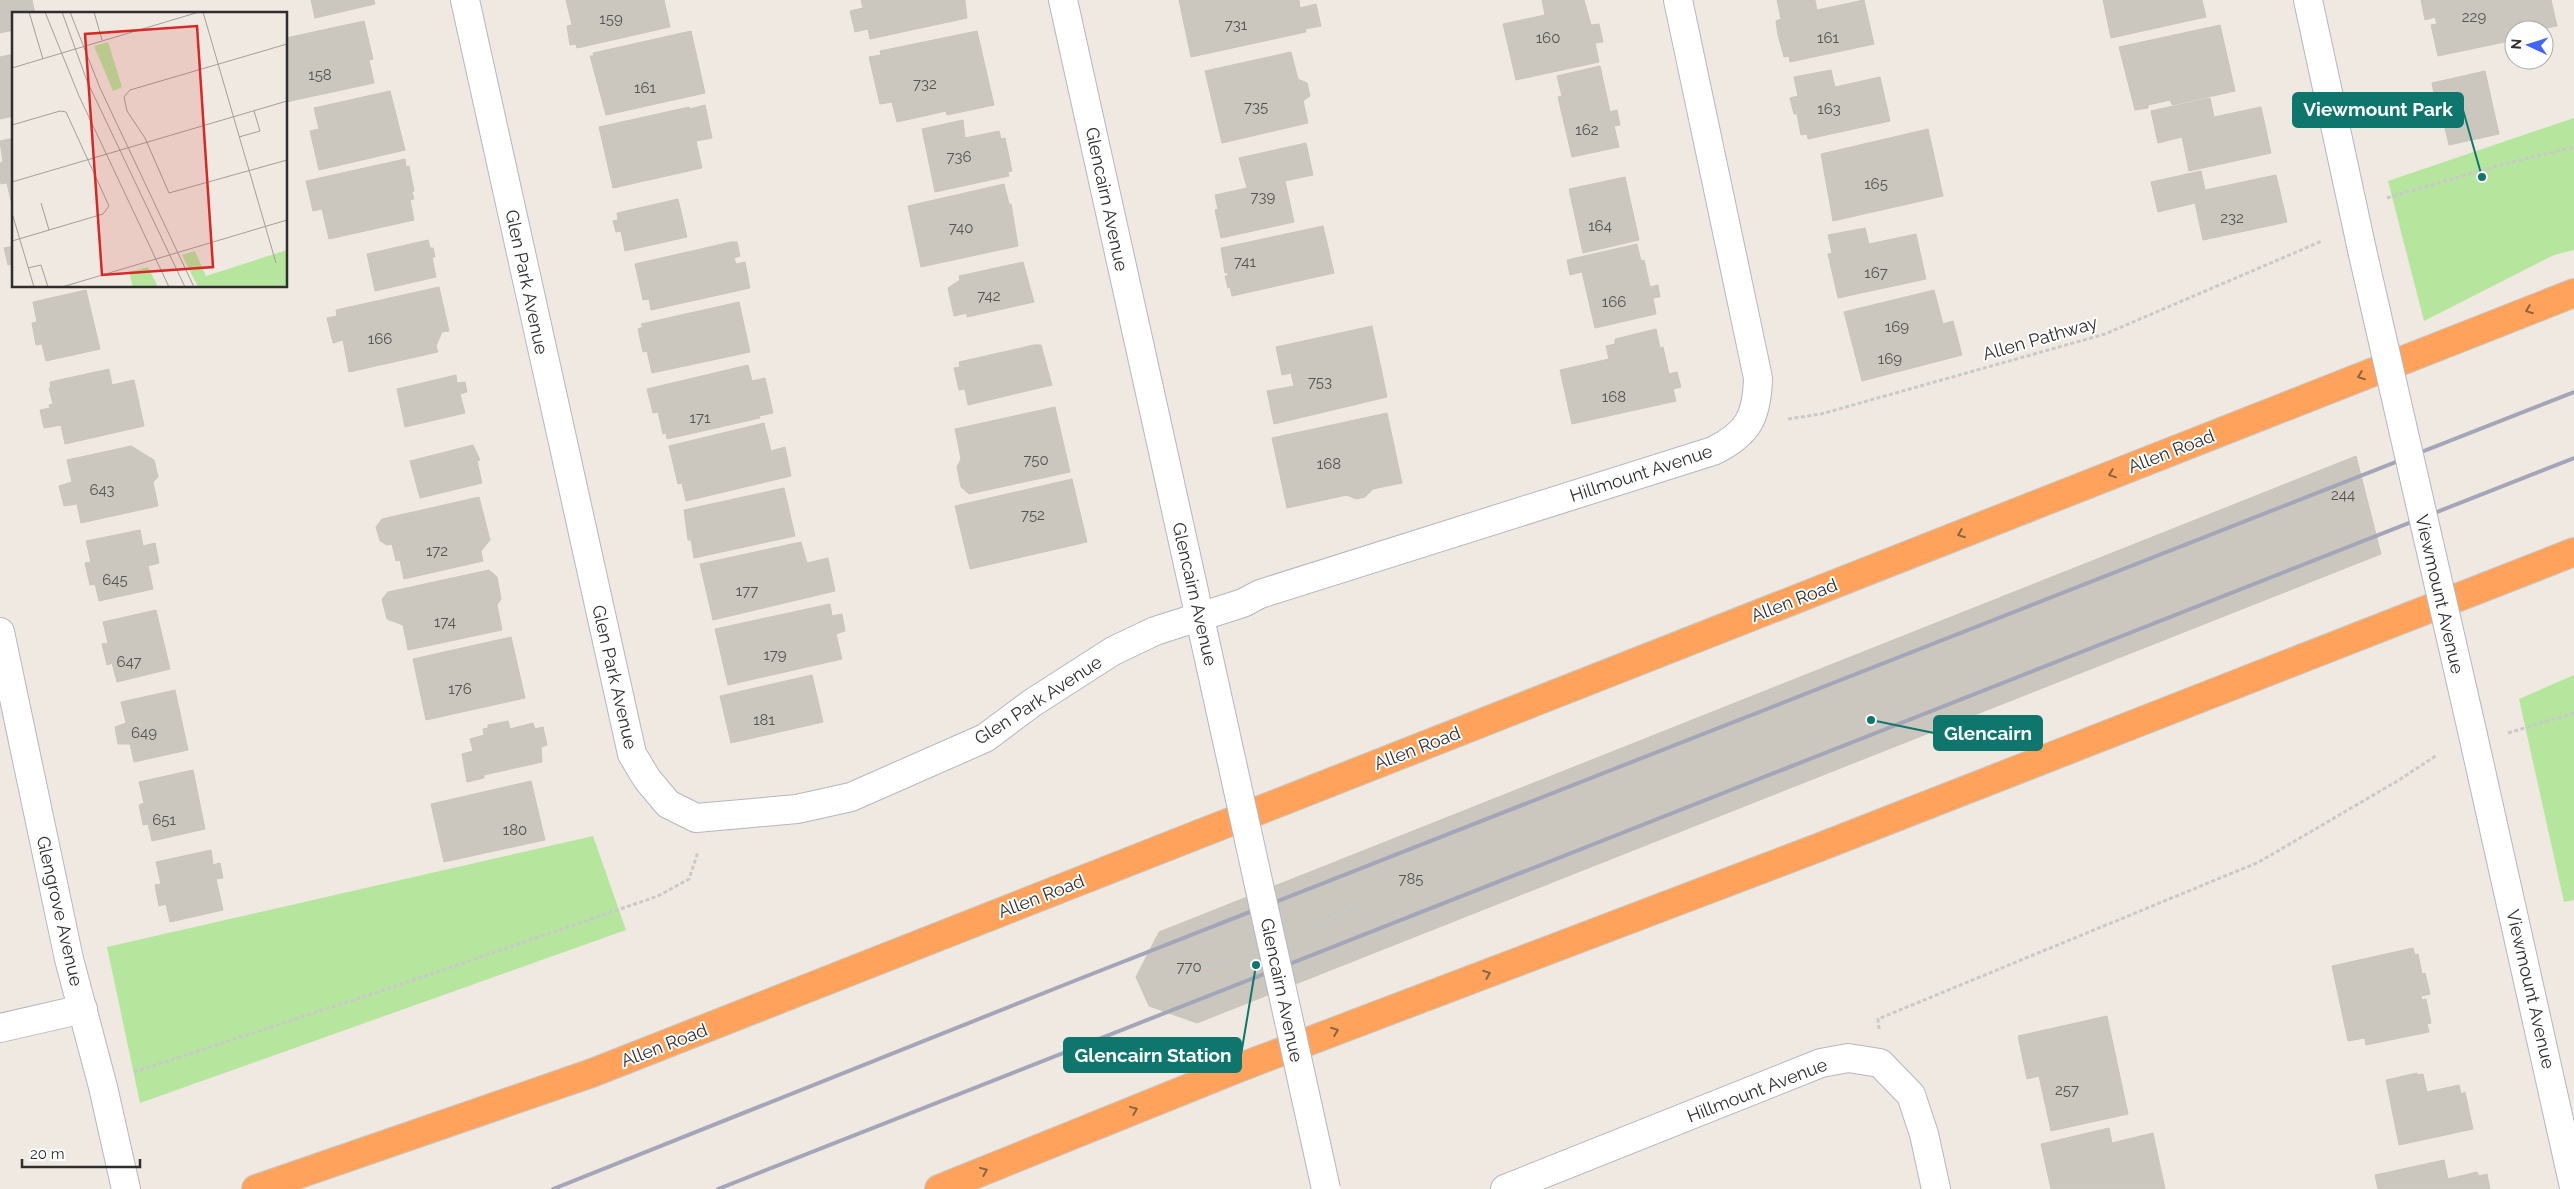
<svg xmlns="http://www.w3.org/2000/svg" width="2574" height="1189" viewBox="0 0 2574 1189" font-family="Raleway,sans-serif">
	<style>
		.green { fill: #b6e59e }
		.building { fill: #cbc7bf; stroke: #cbc5ba }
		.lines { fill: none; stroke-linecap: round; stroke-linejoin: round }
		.minor-casing { stroke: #b4b7c1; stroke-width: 30 }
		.highway-casing { stroke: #c9c9c9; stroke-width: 30 }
		.path { stroke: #c9c9c9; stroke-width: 3; stroke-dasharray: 4 2.5; stroke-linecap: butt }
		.minor { stroke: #fff; stroke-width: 28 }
		.highway { stroke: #ffa35c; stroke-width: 28 }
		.rail { stroke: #a3a6b8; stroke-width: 4 }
		.minor-bridge-casing { stroke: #b4b7c1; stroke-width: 30; stroke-linecap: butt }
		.minor-bridge { stroke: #fff; stroke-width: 28 }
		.oneway { stroke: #8c6343 }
		.labels { text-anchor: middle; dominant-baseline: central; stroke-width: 4; stroke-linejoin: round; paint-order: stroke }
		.number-label { font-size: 15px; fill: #555452 }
		.street-label { font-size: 18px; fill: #2e2e2e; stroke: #fff }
		.inset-road { fill: none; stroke: #a29e99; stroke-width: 1 }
		.view { fill: #d62828; fill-opacity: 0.15; stroke: #d62828; stroke-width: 2.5 }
		.inset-edge { fill: none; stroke: #2e2e2e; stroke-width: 2.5 }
		.leader { fill: none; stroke: #0f766e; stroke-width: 2 }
		.callout-dot { fill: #0f766e; stroke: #fff; stroke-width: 2 }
		.callout { fill: #0f766e; stroke: #0f766e; stroke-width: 2 }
		.callout-label { font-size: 19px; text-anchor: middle; font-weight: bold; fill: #fff }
	</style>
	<rect width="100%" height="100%" fill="#efe9e1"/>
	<g class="green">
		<polygon points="2574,118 2574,250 2554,255 2424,321 2388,181"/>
		<polygon points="2574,675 2574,900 2564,902 2519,699"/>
		<polygon points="593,836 626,930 140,1103 107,947"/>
	</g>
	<g class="building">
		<polygon points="0,0 32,0 35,14 14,14 14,30 0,33"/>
		<polygon points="311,0 374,0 375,4 315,18"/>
		<polygon points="566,0 664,0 670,27 577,48 576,44 570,45 567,26 572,25"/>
		<polygon points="861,0 965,0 967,18 870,39 868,29 855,32 850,11 863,8"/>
		<polygon points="1179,0 1299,0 1300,8 1316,4 1321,26 1305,29 1306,32 1191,57"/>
		<polygon points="1542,0 1584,0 1591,25 1599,24 1603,42 1595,43 1599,62 1516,80 1503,24 1545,15"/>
		<polygon points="1777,0 1815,0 1817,10 1864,0 1874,44 1790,62 1789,56 1784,57 1778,35 1776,21 1781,19"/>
		<polygon points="2103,0 2202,0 2206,17 2111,38"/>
		<polygon points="2421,0 2551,0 2557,26 2537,30 2514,30 2514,40 2438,56 2431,25 2437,24 2435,17 2425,20"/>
		<polygon points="364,21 373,59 369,60 374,83 286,102 286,38"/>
		<polygon points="2220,25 2235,91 2172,105 2170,100 2148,105 2148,108 2135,110 2119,47"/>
		<polygon points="691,31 705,93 606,115 590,56 594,56 593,53"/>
		<polygon points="977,31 994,105 947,115 946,111 897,122 892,102 880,104 869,57 881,55 880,51"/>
		<polygon points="1291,52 1298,79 1307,83 1310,96 1303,101 1308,123 1222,143 1205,71"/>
		<polygon points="14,54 14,116 0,119 0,57"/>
		<polygon points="1600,66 1610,112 1617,110 1620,125 1614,126 1619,147 1572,157 1558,97 1562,96 1557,76"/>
		<polygon points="1831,70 1835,87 1880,77 1890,121 1808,139 1807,134 1801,135 1797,114 1794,114 1790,98 1798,96 1794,77"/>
		<polygon points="2485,71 2499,134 2449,145 2444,124 2433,127 2428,105 2436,103 2432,83"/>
		<polygon points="390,91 405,150 319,170 310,131 319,129 314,108"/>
		<polygon points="2210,98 2214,117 2261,107 2271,153 2189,171 2182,137 2158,143 2151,111"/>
		<polygon points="705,105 712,138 696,141 702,168 613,188 599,127 689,107 690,109"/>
		<polygon points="963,120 965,138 999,131 1001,139 1005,138 1012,171 1008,172 1009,176 935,192 922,129"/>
		<polygon points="1928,129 1943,196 1833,221 1821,154"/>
		<polygon points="14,138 14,200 11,201 7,183 1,184 0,179 0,163 3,162 0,141"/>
		<polygon points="1306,143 1313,175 1285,181 1294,222 1221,238 1215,210 1218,209 1215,195 1247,188 1239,158"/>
		<polygon points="405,159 406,167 409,166 414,191 412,192 414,199 410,200 414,220 329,239 322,209 313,211 306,181"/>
		<polygon points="2201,171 2205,190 2276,175 2287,222 2203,240 2195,203 2158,212 2151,182"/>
		<polygon points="1625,177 1639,240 1583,253 1569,189"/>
		<polygon points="1004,184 1009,204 1011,204 1018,246 921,267 908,206"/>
		<polygon points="678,199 687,237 625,251 621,231 616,232 613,221 618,220 617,213"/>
		<polygon points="1323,226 1334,273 1232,296 1230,287 1228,288 1225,276 1228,276 1227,272 1225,273 1221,248"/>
		<polygon points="1865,228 1869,244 1916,234 1926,279 1838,298 1828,254 1832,253 1828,235"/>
		<polygon points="428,240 430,248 433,248 435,257 432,257 436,277 375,291 367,254"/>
		<polygon points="731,242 737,242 740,256 734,258 736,264 745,262 750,288 651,310 649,299 643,300 635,264"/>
		<polygon points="13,244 14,244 14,263 8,265 4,248 14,246"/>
		<polygon points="1637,244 1641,261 1644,260 1650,287 1658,285 1660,297 1653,298 1656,314 1595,328 1582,272 1570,275 1567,260"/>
		<polygon points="1023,262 1034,302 967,317 967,313 954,316 948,288 960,280 959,276"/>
		<polygon points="439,287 449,331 442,332 436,346 438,352 349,372 343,340 333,343 327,318 337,316 336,310"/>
		<polygon points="86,290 100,349 46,361 42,344 36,345 32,323 37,322 33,302"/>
		<polygon points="1934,290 1943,324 1953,321 1962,355 1862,381 1844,312"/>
		<polygon points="739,302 750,352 652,373 647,351 643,352 638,329 643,327 641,324"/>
		<polygon points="1372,326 1387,397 1274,424 1267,391 1294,386 1291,373 1282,375 1276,347"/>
		<polygon points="1656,329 1660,348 1663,347 1669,374 1677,372 1681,387 1673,389 1676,401 1572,424 1560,370 1609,359 1606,346 1615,344 1615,339"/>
		<polygon points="1034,345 1041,345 1052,385 968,405 965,389 959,390 954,368 960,367 959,362"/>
		<polygon points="748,365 752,381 765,378 773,413 759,416 760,418 667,439 666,433 663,434 658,412 653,413 647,389"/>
		<polygon points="109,369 112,385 134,380 144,426 65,444 61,425 44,428 40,410 50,408 49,405 53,404 49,388 51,388 50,382"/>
		<polygon points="456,375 457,383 465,382 467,392 460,394 465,413 405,427 397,389"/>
		<polygon points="1055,407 1070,472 969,494 961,487 957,467 961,459 955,429"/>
		<polygon points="1387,413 1402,483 1373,489 1365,497 1356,499 1347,495 1287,508 1272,438"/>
		<polygon points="764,423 771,451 785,447 791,476 686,501 682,483 678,484 669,446"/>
		<polygon points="473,445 480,460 477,461 482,483 420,498 410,461"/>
		<polygon points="131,446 154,460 158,477 153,482 158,506 81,523 77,504 64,506 59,486 72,482 67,460"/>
		<polygon points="2356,456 2381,554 1197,1023 1149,1006 1136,977 1159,932"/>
		<polygon points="1072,479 1087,542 970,569 955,506"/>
		<polygon points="784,488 795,536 694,558 691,540 688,540 684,510"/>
		<polygon points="479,497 490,540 481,551 483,561 404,579 400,560 396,561 392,544 387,545 380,541 376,527 382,519"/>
		<polygon points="140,530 143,546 155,543 159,563 148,566 153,589 99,601 95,584 90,585 85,563 91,562 86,541"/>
		<polygon points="801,542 807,563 828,558 835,591 713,620 700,564"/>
		<polygon points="489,570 497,577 501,599 497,605 502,630 408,650 403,625 387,619 382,599 388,592"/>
		<polygon points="830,604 832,616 842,614 845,631 836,634 842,659 728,685 715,629"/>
		<polygon points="156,610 170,669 117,682 112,663 107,665 102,644 108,643 103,622"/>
		<polygon points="511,637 525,698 426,720 413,659"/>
		<polygon points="812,675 823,722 731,743 720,696"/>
		<polygon points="175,690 188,750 134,762 130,744 118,744 115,727 126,723 121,702"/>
		<polygon points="508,721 510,729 533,723 535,729 543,727 547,745 541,747 542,762 484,775 484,778 467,782 462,754 473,751 470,739 484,735 483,729 488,728 488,725"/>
		<polygon points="193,770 205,829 152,841 148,824 143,825 139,805 144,803 139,782"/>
		<polygon points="531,781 545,840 444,862 431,804"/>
		<polygon points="211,850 213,865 220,863 223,878 216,879 223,910 170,922 166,904 159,906 155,885 161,884 156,862"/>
		<polygon points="2413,948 2415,955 2418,954 2422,974 2425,973 2430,994 2421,996 2422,1000 2426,999 2431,1023 2427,1024 2429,1032 2366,1045 2365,1038 2348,1041 2332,966"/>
		<polygon points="2107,1016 2128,1114 2051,1131 2039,1076 2027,1079 2018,1036"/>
		<polygon points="2417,1073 2417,1075 2423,1074 2427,1092 2459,1085 2461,1094 2465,1092 2473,1129 2399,1145 2386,1080"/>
		<polygon points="2109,1128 2112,1143 2153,1133 2165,1189 2051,1189 2041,1144"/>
		<polygon points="2444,1160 2448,1179 2477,1172 2479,1176 2487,1174 2490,1189 2378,1189 2375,1175"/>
	</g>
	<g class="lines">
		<defs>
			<g id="minor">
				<path d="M465 0 632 754 647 779 668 804 696 818 797 809 851 797 985 738 1032 703 1113 651 1155 631 1243 603 1260 594 1713 451C1748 434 1757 417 1758 378L1678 0"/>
				<polyline points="1063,0 1215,686"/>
				<polyline points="2308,0 2362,250"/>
				<polyline points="0,632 69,959 103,1087 126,1189"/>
				<polyline points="2473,735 2574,1187"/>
				<polyline points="0,1028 83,1009"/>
				<polyline points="1505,1189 1821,1063 1848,1058 1880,1063 1911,1095 1924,1134 1936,1189"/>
			</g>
			<g id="highway">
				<polyline points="256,1189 592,1073 2574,293"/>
				<polyline points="939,1189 1241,1067 1820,847 2574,552"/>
			</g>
		</defs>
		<use href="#minor" class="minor-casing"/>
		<use href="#highway" class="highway-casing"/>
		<g class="path">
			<polyline points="2387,198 2500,165 2574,147"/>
			<polyline points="1788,419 1821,414 2105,334 2322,241"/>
			<polyline points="2508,733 2574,713"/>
			<polyline points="1316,927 1353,906"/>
			<polyline points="1181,975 1228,960"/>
			<polyline points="1879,1029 1878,1019 2259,862 2399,780 2437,755"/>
			<polyline points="134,1072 396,986 658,896 689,879 698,852"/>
		</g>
		<use href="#minor" class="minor"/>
		<use href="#highway" class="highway"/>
		<g class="rail">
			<polyline points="553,1189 1074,981 2574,392"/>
			<polyline points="718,1189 2574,458"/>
		</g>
		<defs>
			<g id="minor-bridge">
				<polyline points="2362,250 2473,735"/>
				<polyline points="1215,686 1326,1189"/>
			</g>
		</defs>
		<use href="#minor-bridge" class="minor-bridge-casing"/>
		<use href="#minor-bridge" class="minor-bridge"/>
	</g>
	<defs><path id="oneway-chevron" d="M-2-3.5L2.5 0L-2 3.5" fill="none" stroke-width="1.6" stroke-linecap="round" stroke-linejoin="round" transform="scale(1.25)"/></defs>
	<g class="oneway">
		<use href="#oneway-chevron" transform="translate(2529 310) rotate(159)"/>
		<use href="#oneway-chevron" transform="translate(2361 376) rotate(159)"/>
		<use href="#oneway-chevron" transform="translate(2112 474) rotate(159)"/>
		<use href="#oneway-chevron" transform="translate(1961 534) rotate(159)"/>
		<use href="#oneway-chevron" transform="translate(1487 974) rotate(-21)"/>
		<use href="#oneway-chevron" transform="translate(1335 1031) rotate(-21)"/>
		<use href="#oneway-chevron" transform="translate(1134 1110) rotate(-22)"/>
		<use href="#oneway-chevron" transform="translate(984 1171) rotate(-22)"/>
	</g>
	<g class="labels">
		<g class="number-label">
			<text x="2474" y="17">229</text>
			<text x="611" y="19">159</text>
			<text x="1236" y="25">731</text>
			<text x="1548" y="38">160</text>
			<text x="1828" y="38">161</text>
			<text x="320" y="75">158</text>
			<text x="925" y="84">732</text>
			<text x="645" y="88">161</text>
			<text x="1256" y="107">735</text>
			<text x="1829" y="109">163</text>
			<text x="1587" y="130">162</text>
			<text x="959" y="157">736</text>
			<text x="1876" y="184">165</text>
			<text x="1263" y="197">739</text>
			<text x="2232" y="218">232</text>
			<text x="1600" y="226">164</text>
			<text x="961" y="228">740</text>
			<text x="1245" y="262">741</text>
			<text x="1876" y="273">167</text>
			<text x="989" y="296">742</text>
			<text x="1614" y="302">166</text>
			<text x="1897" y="327">169</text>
			<text x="380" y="339">166</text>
			<text x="1890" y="359">169</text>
			<text x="1320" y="382">753</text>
			<text x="1614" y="397">168</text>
			<text x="700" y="418">171</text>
			<text x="1036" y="460">750</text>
			<text x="1329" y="464">168</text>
			<text x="102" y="490">643</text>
			<text x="2343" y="495">244</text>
			<text x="1033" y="515">752</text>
			<text x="437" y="551">172</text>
			<text x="115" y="580">645</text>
			<text x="747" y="591">177</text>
			<text x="445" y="622">174</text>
			<text x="775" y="655">179</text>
			<text x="129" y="662">647</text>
			<text x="460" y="689">176</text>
			<text x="764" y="720">181</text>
			<text x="144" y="733">649</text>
			<text x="164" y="820">651</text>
			<text x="515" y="830">180</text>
			<text x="1411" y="879">785</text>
			<text x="1189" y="967">770</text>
			<text x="2067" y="1090">257</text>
		</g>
		<g class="street-label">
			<text transform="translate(1107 199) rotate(78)">Glencairn Avenue</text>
			<text transform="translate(527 282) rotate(78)">Glen Park Avenue</text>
			<text transform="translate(2040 338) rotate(-16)">Allen Pathway</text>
			<text transform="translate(2171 451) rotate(-21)">Allen Road</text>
			<text transform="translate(1641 473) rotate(-18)">Hillmount Avenue</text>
			<text transform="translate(1195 594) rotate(77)">Glencairn Avenue</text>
			<text transform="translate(2440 594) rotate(77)">Viewmount Avenue</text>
			<text transform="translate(1794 600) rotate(-21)">Allen Road</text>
			<text transform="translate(615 677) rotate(77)">Glen Park Avenue</text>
			<text transform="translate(1038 700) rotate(-33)">Glen Park Avenue</text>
			<text transform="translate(1417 748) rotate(-21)">Allen Road</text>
			<text transform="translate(1041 896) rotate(-21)">Allen Road</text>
			<text transform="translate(60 911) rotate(77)">Glengrove Avenue</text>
			<text transform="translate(2531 989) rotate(77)">Viewmount Avenue</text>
			<text transform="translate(1282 990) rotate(78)">Glencairn Avenue</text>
			<text transform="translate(664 1045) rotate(-21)">Allen Road</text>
			<text transform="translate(1757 1090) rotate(-21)">Hillmount Avenue</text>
		</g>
	</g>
	<g transform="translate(12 12)">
		<rect width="275" height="275" fill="#efe9e1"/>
		<path d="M96 30 110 75 101 79 82 34ZM275 238V275H186L170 243 183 239 194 264ZM136 255 146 275H121L117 260Z" fill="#b6e59e"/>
		<path class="inset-road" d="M17 0 31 47M33 0 67 84 157 275M50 0 75 69 173 275M58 0 88 76 182 275M82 0 90 28M191 0 264 251M275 32 118 78 112 85 115 99 133 126 157 181 275 148M0 56 187 0M0 113 48 99 54 100 97 194 91 202 0 229M227 125 248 119 242 99M0 170 275 89M29 191 37 218M0 201 22 275M16 256 29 253 36 275M50 275 275 208"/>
		<path class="view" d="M185 14 201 255 90 263 73 22Z"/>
		<rect width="275" height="275" class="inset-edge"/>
	</g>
	<path class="leader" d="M2482 177L2463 110M1871 720L1934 733M1256 965L1241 1055"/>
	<g class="callout-dot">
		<circle cx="2482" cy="177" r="5"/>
		<circle cx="1871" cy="720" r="5"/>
		<circle cx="1256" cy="965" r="5"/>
	</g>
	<g class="callout">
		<rect x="2293" y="93" width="170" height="34" rx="5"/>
		<rect x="1934" y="716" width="108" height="34" rx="5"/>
		<rect x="1064" y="1038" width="177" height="34" rx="5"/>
	</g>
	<g class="callout-label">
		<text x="2378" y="116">Viewmount Park</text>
		<text x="1988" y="740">Glencairn</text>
		<text x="1153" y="1062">Glencairn Station</text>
	</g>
	<g transform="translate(2529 45) rotate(274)"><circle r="24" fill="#ffffff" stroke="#ababab"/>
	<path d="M0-4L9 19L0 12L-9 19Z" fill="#4264fb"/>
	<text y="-8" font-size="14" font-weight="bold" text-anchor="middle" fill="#2e2e2e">N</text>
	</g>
	<path d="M22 1159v8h118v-8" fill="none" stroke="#2e2e2e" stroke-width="2.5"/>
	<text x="30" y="1159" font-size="15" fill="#2e2e2e" stroke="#ffffff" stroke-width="4" paint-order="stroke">20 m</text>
</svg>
